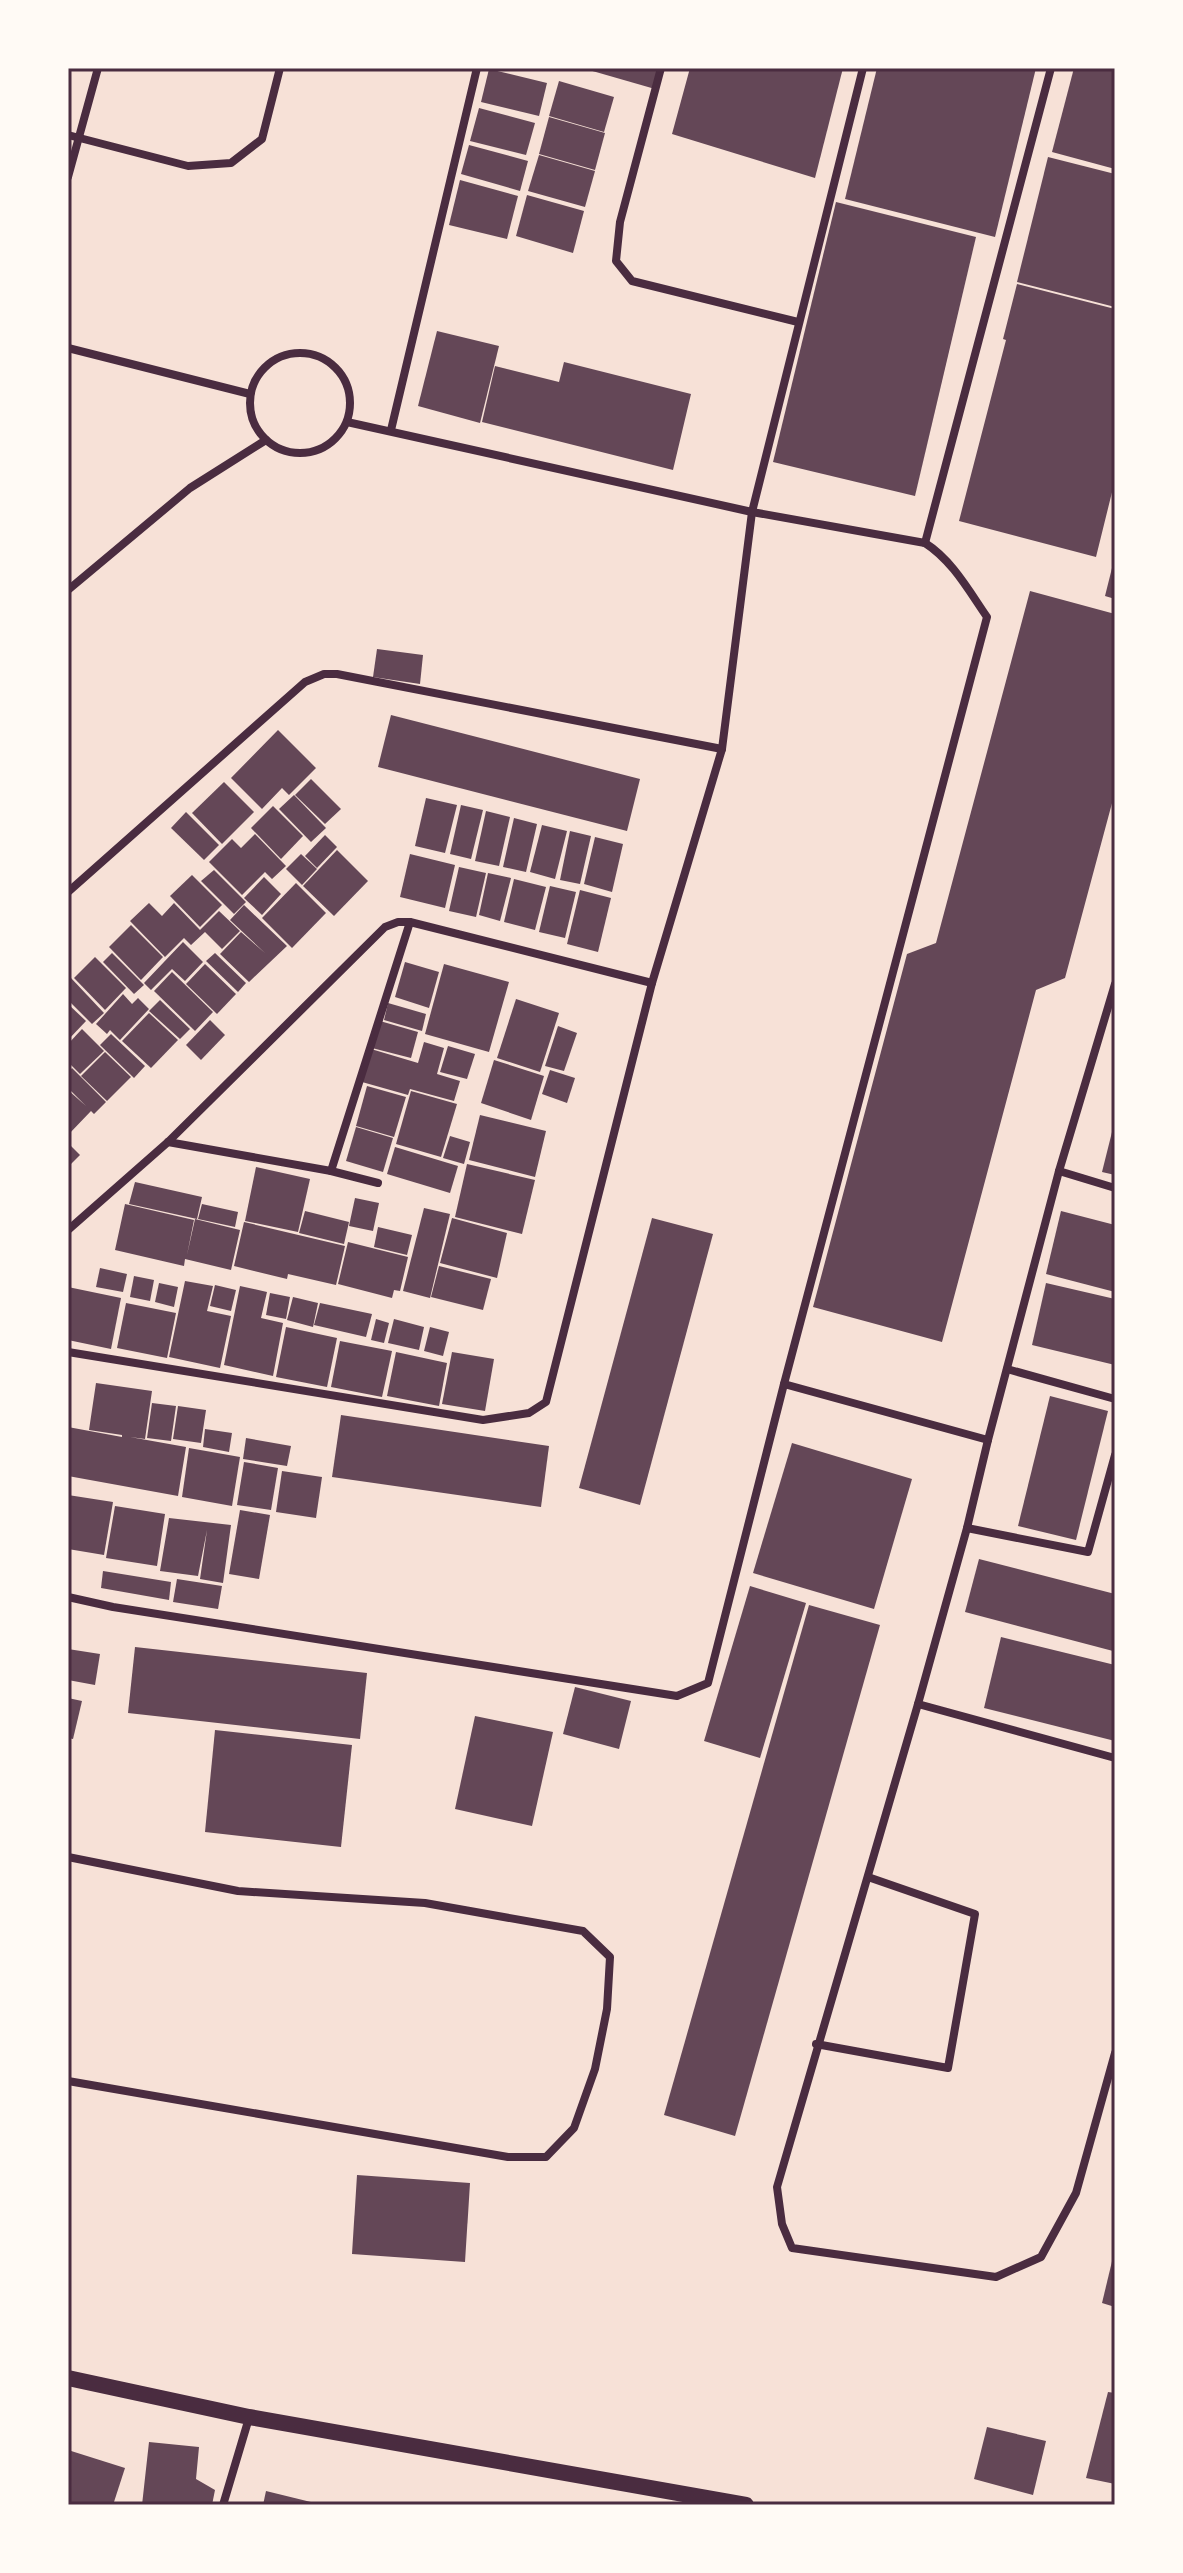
<svg xmlns="http://www.w3.org/2000/svg" width="1183" height="2573" viewBox="0 0 1183 2573" font-family="'Nunito Sans',sans-serif">
	<style>
		.building { fill: #644757 }
		.lines { fill: none; stroke-linecap: round; stroke-linejoin: round }
		.minor { stroke: #4a2c40; stroke-width: 8 }
		.secondary { stroke: #4a2c40; stroke-width: 16 }
		.neatline { fill: none; stroke: #4a2c40; stroke-width: 3 }
	</style>
	<rect width="100%" height="100%" fill="#f7e1d7"/>
	<g class="building">
		<polygon points="582,68 659,68 655,89"/>
		<polygon points="690,68 843,68 815,178 672,134"/>
		<polygon points="877,68 1036,68 995,237 845,199"/>
		<polygon points="1074,68 1115,68 1115,169 1052,152"/>
		<polygon points="489,69 547,83 539,116 481,102"/>
		<polygon points="559,81 614,97 604,132 549,116"/>
		<polygon points="479,108 535,123 526,155 470,141"/>
		<polygon points="549,117 605,133 595,170 539,154"/>
		<polygon points="469,145 528,161 520,191 461,174"/>
		<polygon points="539,155 595,171 585,207 528,191"/>
		<polygon points="1048,157 1115,174 1115,307 1017,282"/>
		<polygon points="460,180 518,196 507,239 449,225"/>
		<polygon points="527,195 584,211 573,253 516,236"/>
		<polygon points="836,202 976,237 915,496 773,462"/>
		<polygon points="1017,284 1115,309 1115,480 1096,557 959,521 1006,340 1003,339"/>
		<polygon points="437,331 499,346 480,423 418,406"/>
		<polygon points="564,362 691,394 673,470 482,422 495,366 559,382"/>
		<polygon points="1114,560 1115,560 1115,599 1105,596"/>
		<polygon points="1030,591 1115,614 1115,792 1065,978 1036,990 942,1342 813,1307 907,954 936,943"/>
		<polygon points="377,649 423,655 420,684 373,677"/>
		<polygon points="391,715 640,779 627,831 378,767"/>
		<polygon points="278,730 316,768 289,795 282,788 262,809 231,778"/>
		<polygon points="311,779 341,809 325,824 295,795"/>
		<polygon points="224,782 254,812 222,844 192,813"/>
		<polygon points="294,795 326,828 311,842 279,809"/>
		<polygon points="426,798 457,805 445,853 415,846"/>
		<polygon points="461,805 483,810 471,859 450,854"/>
		<polygon points="273,806 303,836 281,859 251,828"/>
		<polygon points="486,811 510,817 499,866 475,861"/>
		<polygon points="186,812 219,845 204,860 171,828"/>
		<polygon points="514,818 537,824 526,872 503,867"/>
		<polygon points="542,825 567,831 555,879 530,872"/>
		<polygon points="570,831 591,836 580,884 560,880"/>
		<polygon points="255,834 286,866 272,879 265,872 242,895 209,862 232,839 241,848"/>
		<polygon points="325,835 337,847 317,868 305,856"/>
		<polygon points="595,837 623,844 612,892 584,884"/>
		<polygon points="337,850 368,881 334,916 303,886"/>
		<polygon points="301,854 317,869 302,885 286,869"/>
		<polygon points="410,854 455,865 445,908 400,897"/>
		<polygon points="459,867 486,873 476,917 449,911"/>
		<polygon points="214,870 246,902 234,914 201,881"/>
		<polygon points="488,873 511,878 500,921 479,915"/>
		<polygon points="192,875 222,905 200,927 170,896"/>
		<polygon points="264,877 281,894 262,915 244,898"/>
		<polygon points="514,879 546,887 535,930 504,922"/>
		<polygon points="296,883 326,913 292,948 262,918"/>
		<polygon points="550,886 576,892 565,938 539,932"/>
		<polygon points="580,890 611,898 598,952 567,944"/>
		<polygon points="149,903 162,916 174,903 200,930 219,911 240,931 222,949 205,932 191,945 184,938 165,957 130,921"/>
		<polygon points="244,905 287,946 249,982 220,954 241,932 265,953 230,920"/>
		<polygon points="131,925 163,957 141,980 109,947"/>
		<polygon points="183,942 203,962 185,981 172,969 151,990 144,983"/>
		<polygon points="112,953 144,985 134,994 103,962"/>
		<polygon points="215,953 246,983 238,992 206,961"/>
		<polygon points="95,957 126,988 105,1010 74,978"/>
		<polygon points="405,962 439,972 429,1008 395,997"/>
		<polygon points="205,964 236,994 217,1014 186,984"/>
		<polygon points="444,964 509,982 489,1052 425,1034"/>
		<polygon points="172,972 213,1012 195,1031 154,991"/>
		<polygon points="71,978 104,1013 92,1024 68,1000 68,981"/>
		<polygon points="123,994 132,1004 138,998 149,1009 120,1040 110,1030 107,1034 96,1024"/>
		<polygon points="516,999 559,1013 540,1072 497,1058"/>
		<polygon points="160,1000 190,1029 180,1039 149,1011"/>
		<polygon points="388,1003 426,1014 422,1031 384,1020"/>
		<polygon points="68,1004 86,1021 68,1040"/>
		<polygon points="149,1013 178,1040 151,1068 122,1041"/>
		<polygon points="210,1020 225,1035 201,1060 186,1045"/>
		<polygon points="380,1021 418,1032 411,1058 372,1048"/>
		<polygon points="558,1026 577,1033 564,1071 545,1066"/>
		<polygon points="82,1029 104,1051 80,1074 68,1062 68,1044"/>
		<polygon points="111,1034 145,1066 134,1078 100,1045"/>
		<polygon points="424,1042 444,1048 437,1074 460,1081 454,1101 410,1089 408,1095 362,1082 371,1049 418,1063"/>
		<polygon points="448,1046 475,1054 467,1079 440,1072"/>
		<polygon points="105,1052 131,1077 107,1101 81,1076"/>
		<polygon points="494,1060 544,1076 531,1120 481,1103"/>
		<polygon points="72,1068 106,1102 94,1114 91,1111 68,1135 68,1090 86,1106 68,1088 68,1073"/>
		<polygon points="550,1070 575,1078 567,1103 542,1094"/>
		<polygon points="367,1086 406,1097 394,1137 356,1126"/>
		<polygon points="411,1091 457,1104 441,1157 396,1144"/>
		<polygon points="480,1115 546,1131 535,1177 469,1160"/>
		<polygon points="1114,1124 1115,1124 1115,1175 1102,1172"/>
		<polygon points="356,1127 393,1138 383,1172 346,1161"/>
		<polygon points="450,1136 470,1142 464,1164 443,1158"/>
		<polygon points="68,1143 80,1155 68,1167"/>
		<polygon points="395,1147 458,1166 450,1193 387,1174"/>
		<polygon points="467,1164 535,1180 522,1234 455,1217"/>
		<polygon points="256,1167 310,1179 298,1232 245,1221"/>
		<polygon points="135,1182 202,1197 197,1219 129,1204"/>
		<polygon points="355,1198 379,1203 373,1231 349,1226"/>
		<polygon points="125,1204 194,1220 187,1255 195,1219 240,1230 231,1270 185,1259 184,1266 115,1250"/>
		<polygon points="202,1204 238,1212 235,1227 198,1219"/>
		<polygon points="424,1208 450,1214 430,1298 403,1291"/>
		<polygon points="305,1211 349,1222 344,1244 299,1233"/>
		<polygon points="1061,1211 1115,1225 1115,1292 1046,1274"/>
		<polygon points="452,1218 507,1233 497,1278 440,1263"/>
		<polygon points="652,1218 713,1234 640,1505 579,1488"/>
		<polygon points="244,1222 345,1246 336,1285 288,1274 287,1279 234,1266"/>
		<polygon points="378,1227 412,1235 407,1255 374,1247"/>
		<polygon points="348,1242 408,1257 400,1291 394,1290 392,1298 338,1284"/>
		<polygon points="439,1266 491,1279 483,1310 431,1297"/>
		<polygon points="100,1268 127,1274 123,1292 96,1287"/>
		<polygon points="134,1276 154,1280 150,1301 130,1297"/>
		<polygon points="185,1281 213,1286 207,1311 231,1316 220,1368 169,1357"/>
		<polygon points="159,1283 178,1287 174,1307 155,1302"/>
		<polygon points="1046,1283 1115,1299 1115,1365 1032,1345"/>
		<polygon points="215,1285 236,1290 231,1311 210,1306"/>
		<polygon points="240,1286 267,1292 261,1318 283,1323 273,1376 224,1365"/>
		<polygon points="68,1287 121,1298 111,1349 68,1340"/>
		<polygon points="270,1293 290,1297 286,1319 266,1315"/>
		<polygon points="293,1297 318,1303 313,1327 287,1320"/>
		<polygon points="126,1303 176,1313 167,1358 117,1348"/>
		<polygon points="320,1303 372,1314 366,1337 314,1325"/>
		<polygon points="376,1319 389,1323 384,1343 371,1340"/>
		<polygon points="394,1319 424,1327 419,1350 388,1343"/>
		<polygon points="286,1327 337,1338 327,1387 276,1377"/>
		<polygon points="430,1327 449,1332 443,1356 424,1351"/>
		<polygon points="340,1341 392,1351 382,1397 331,1387"/>
		<polygon points="396,1352 447,1363 439,1406 387,1396"/>
		<polygon points="452,1352 494,1359 485,1411 442,1404"/>
		<polygon points="96,1383 152,1391 145,1439 130,1437 186,1447 178,1496 68,1476 68,1427 122,1437 122,1435 89,1430"/>
		<polygon points="1050,1396 1108,1411 1076,1540 1018,1526"/>
		<polygon points="152,1403 176,1406 171,1441 147,1438"/>
		<polygon points="178,1406 206,1410 201,1443 173,1439"/>
		<polygon points="341,1415 549,1446 541,1507 332,1477"/>
		<polygon points="205,1429 232,1433 229,1452 203,1447"/>
		<polygon points="246,1438 291,1446 287,1466 243,1459"/>
		<polygon points="792,1443 912,1479 874,1609 753,1573"/>
		<polygon points="189,1448 240,1457 232,1506 182,1497"/>
		<polygon points="244,1462 278,1468 271,1510 237,1505"/>
		<polygon points="282,1471 322,1477 316,1518 276,1512"/>
		<polygon points="68,1495 113,1502 104,1555 68,1549"/>
		<polygon points="115,1506 165,1514 157,1566 106,1558"/>
		<polygon points="240,1510 270,1515 259,1579 229,1574"/>
		<polygon points="169,1518 231,1525 223,1583 200,1579 207,1530 198,1576 160,1571"/>
		<polygon points="979,1559 1115,1594 1113,1651 965,1612"/>
		<polygon points="103,1571 171,1582 169,1600 101,1588"/>
		<polygon points="177,1579 222,1586 218,1609 173,1602"/>
		<polygon points="750,1586 806,1603 760,1758 704,1741"/>
		<polygon points="809,1605 880,1625 735,2136 664,2115"/>
		<polygon points="1001,1637 1115,1665 1115,1741 984,1708"/>
		<polygon points="135,1647 367,1673 360,1739 128,1713"/>
		<polygon points="68,1649 100,1654 95,1685 68,1680"/>
		<polygon points="575,1687 631,1701 619,1749 563,1734"/>
		<polygon points="68,1698 82,1701 73,1739 68,1738"/>
		<polygon points="475,1716 553,1732 532,1826 455,1809"/>
		<polygon points="215,1730 352,1745 341,1847 205,1832"/>
		<polygon points="357,2175 470,2183 465,2262 352,2254"/>
		<polygon points="1114,2253 1115,2253 1115,2307 1102,2303"/>
		<polygon points="1108,2392 1115,2393 1115,2484 1086,2478"/>
		<polygon points="987,2427 1046,2441 1033,2495 974,2479"/>
		<polygon points="149,2442 199,2447 196,2479 215,2490 212,2505 142,2505"/>
		<polygon points="68,2450 125,2468 113,2505 68,2505"/>
		<polygon points="266,2491 319,2504 319,2505 263,2505"/>
	</g>
	<g class="lines">
		<g class="minor">
			<polyline points="661,68 620,222 616,261 632,281 798,322"/>
			<polyline points="68,135 188,166 231,163 262,139 280,68"/>
			<polyline points="68,177 98,68"/>
			<polyline points="68,348 250,394"/>
			<circle cx="300" cy="403" r="50"/>
			<polyline points="391,430 477,68"/>
			<polyline points="925,543 1051,68"/>
			<polyline points="68,590 190,488 266,440"/>
			<polyline points="68,892 305,682 324,674 337,674 722,749"/>
			<polyline points="1115,984 1059,1171 988,1440 967,1528 918,1704 777,2187 782,2224 792,2248 996,2277 1041,2257 1076,2193 1115,2053"/>
			<polyline points="168,1142 331,1171 410,922"/>
			<polyline points="331,1171 378,1183"/>
			<polyline points="1059,1171 1115,1188"/>
			<polyline points="68,1230 168,1142 385,927 398,922 410,922 652,983"/>
			<polyline points="68,1352 483,1420 529,1413 546,1402 652,983 722,749 752,512 863,68"/>
			<polyline points="1007,1369 1115,1399"/>
			<polyline points="784,1384 988,1440"/>
			<polyline points="967,1528 1088,1552 1115,1455"/>
			<path d="M68 1597 113 1607 677 1696 708 1683 784 1384 987 617C969 591 952 560 925 543L752 512 347 422"/>
			<polyline points="918,1704 1115,1758"/>
			<polyline points="68,1857 238,1891 425,1903 583,1931 610,1957 607,2009 595,2069 574,2128 546,2157 508,2157 68,2081"/>
			<polyline points="816,2044 948,2068 975,1914 868,1877"/>
			<polyline points="223,2505 249,2418"/>
		</g>
		<polyline class="secondary" points="68,2378 249,2417 746,2505"/>
	</g>
	<rect width="1183" height="2573" fill="none" stroke="#fffaf5" stroke-width="140"/>
	<rect x="70" y="70" width="1043" height="2433" class="neatline"/>
</svg>
